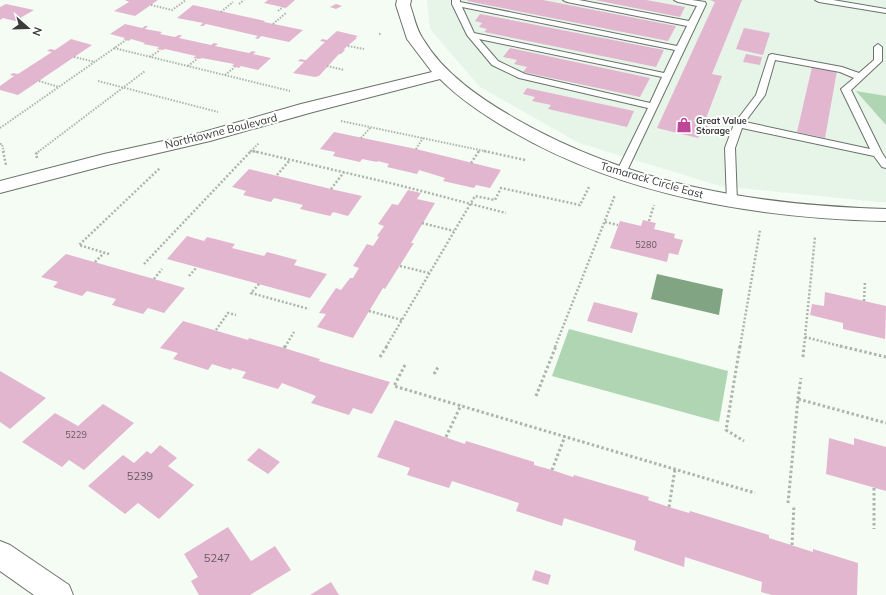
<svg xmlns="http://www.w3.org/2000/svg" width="886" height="595" viewBox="0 0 886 595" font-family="Mulish,sans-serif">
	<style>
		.built { fill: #e6f5e7 }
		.green { fill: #b0d5b2 }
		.water { fill: #81a583 }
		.building { fill: #e3b6d0 }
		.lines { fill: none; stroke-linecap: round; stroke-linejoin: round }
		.lane-casing { stroke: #6a726b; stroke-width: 2 }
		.street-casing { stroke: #6a726b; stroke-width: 2 }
		.secondary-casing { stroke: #6a726b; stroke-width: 2 }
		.path-far2 { stroke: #adb3ad; stroke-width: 2; stroke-dasharray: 1.5 1.5; stroke-linecap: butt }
		.path-far1 { stroke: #adb3ad; stroke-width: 2.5; stroke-dasharray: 2 2; stroke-linecap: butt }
		.path { stroke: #adb3ad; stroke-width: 3; stroke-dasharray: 2.5 2.5; stroke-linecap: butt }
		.lane { fill: #fff; fill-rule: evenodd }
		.street { fill: #fff; fill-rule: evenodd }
		.secondary { fill: #fff; fill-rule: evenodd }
		.labels { text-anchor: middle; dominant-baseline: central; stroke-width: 4; stroke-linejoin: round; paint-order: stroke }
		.far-poi-label { font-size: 9px; font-weight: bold; fill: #393c39; stroke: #fff; text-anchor: start }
		.number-label { font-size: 9px; fill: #645a5f }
		.street-label { font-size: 11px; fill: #393c39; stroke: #fff }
		.near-number-label { font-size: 11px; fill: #645a5f }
	</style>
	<rect width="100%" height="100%" fill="#f4fcf4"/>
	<polygon class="built" points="427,0 886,0 886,202 879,202 720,186 579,143 480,87 430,29"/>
	<g class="green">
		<polygon points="856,91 886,96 886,125"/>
		<polygon points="569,329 728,371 719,422 552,376"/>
	</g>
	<polygon class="water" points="657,274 723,289 719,315 651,299"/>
	<g class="building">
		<polygon points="125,0 158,0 135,16 114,11 129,2"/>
		<polygon points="268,0 295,0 286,8 264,3"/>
		<polygon points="468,0 543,0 676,26 668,41 467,1"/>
		<polygon points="595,0 646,0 685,7 680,17"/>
		<polygon points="710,0 742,0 712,74 722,76 705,121 710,122 706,132 701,131 698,138 657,128 715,2"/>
		<polygon points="6,4 34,10 15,21 3,18 0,20 0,7"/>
		<polygon points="336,4 342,6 336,9 330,7"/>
		<polygon points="193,5 265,21 264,22 303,30 289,42 261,36 258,39 255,38 258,36 206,24 203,26 200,26 203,23 177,18"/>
		<polygon points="480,14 664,50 656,67 484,32 487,29 479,27 482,23 475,21"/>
		<polygon points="125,24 142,28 145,26 148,26 145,29 162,32 160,34 175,37 179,35 182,35 179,38 211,45 214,43 218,44 215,46 249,53 252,51 256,52 253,54 271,58 258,70 241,66 239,68 232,66 234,64 202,58 200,59 193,58 196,56 165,49 163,50 157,49 159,47 143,44 145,43 131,39 129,41 123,39 125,38 110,34"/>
		<polygon points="744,28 770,33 763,55 736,49"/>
		<polygon points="337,31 358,36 355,38 357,38 344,49 345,50 341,54 339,54 319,76 315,77 293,73 304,62 298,61 300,59 306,60 325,42 320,41 322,39 327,40"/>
		<polygon points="71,39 92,45 18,95 0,90 0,86 14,76 10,75 13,73 18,74 52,52 47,51 50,49 55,50"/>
		<polygon points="510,48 650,78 640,97 523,72 527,67 514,64 517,60 503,57"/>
		<polygon points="746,54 762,57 760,65 743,62"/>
		<polygon points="812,67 837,71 825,138 797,132"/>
		<polygon points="527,88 634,111 627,127 548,109 551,105 532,101 535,97 523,94"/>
		<polygon points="334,132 416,149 501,170 490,188 476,185 474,188 443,181 445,178 419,170 417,174 387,167 389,164 378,161 377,162 362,159 360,162 333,156 335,152 320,149"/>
		<polygon points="249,169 331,189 362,196 348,216 333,212 330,216 300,209 303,205 274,198 271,202 243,195 246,191 232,187"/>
		<polygon points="408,190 421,193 417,199 435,203 411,243 414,243 385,289 383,288 353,338 317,327 326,314 319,313 336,288 341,290 350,278 353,278 359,268 353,266 367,244 373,246 379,237 377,236 384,226 378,224 392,204 398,205"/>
		<polygon points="643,220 656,223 654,229 675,234 674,238 683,240 678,255 669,253 667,262 610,248 620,221 641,226"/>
		<polygon points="187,236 204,241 207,237 235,244 232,248 264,256 267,252 297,260 294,265 327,274 310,298 167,259"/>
		<polygon points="66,254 154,279 185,288 164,313 148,308 143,314 112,305 116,299 87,291 82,296 53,287 58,282 41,277"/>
		<polygon points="825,292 886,306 885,339 843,329 843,323 810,315 812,304 824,306"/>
		<polygon points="594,302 638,313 632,333 587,321"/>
		<polygon points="183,321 248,340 249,338 284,348 320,359 319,361 390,382 372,414 353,408 349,415 311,403 316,396 282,383 278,389 242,378 246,372 232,368 231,370 212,364 208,370 173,359 178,353 160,348"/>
		<polygon points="0,371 46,398 10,429 0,422"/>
		<polygon points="103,404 134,423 84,470 69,460 62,467 22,442 55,413 78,426"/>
		<polygon points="395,420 465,444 466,441 534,462 534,465 552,470 573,477 574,475 649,497 648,500 669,507 689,513 690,511 769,535 769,538 813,552 813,549 858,563 857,595 772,595 761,592 762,582 685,557 684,567 634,550 636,541 564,518 562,526 516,511 519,503 452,481 449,488 407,475 410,468 377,457"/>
		<polygon points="829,438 854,445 854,438 886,447 886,491 826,474"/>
		<polygon points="160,445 177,458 168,466 194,485 159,519 138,503 125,514 88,486 123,455 134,463 147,451 151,454"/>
		<polygon points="259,448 280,462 268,474 247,460"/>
		<polygon points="228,527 251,561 275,546 291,570 250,595 199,595 191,581 198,577 184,554"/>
		<polygon points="535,570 551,575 548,585 532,580"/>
		<polygon points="331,582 339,595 310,595"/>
	</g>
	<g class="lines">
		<defs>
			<g id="lane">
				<path d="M452 0H460V2L677 46 687 26 567 2 563 0H579L689 21 697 6 678 2 674 0H692L705 2 706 4 626 173 621 176 616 173 648 108 519 78 492 65 467 35 452 4ZM462 7 675 50 664 73 474 33ZM479 39 662 77 650 103 525 74 498 61Z"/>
				<polygon points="815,0 833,0 886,9 886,13 819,2"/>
				<path d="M878 44 882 47V61L851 90 882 153 886 159V168L882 167 874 156 742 128 735 148 737 202 736 204H728L727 202 725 148 734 124 756 95 769 55 772 54 842 67 859 73 874 60V47ZM775 60 840 72 854 78 841 89 870 149 745 122 765 95Z"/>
			</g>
			<polygon id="street" points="0,541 10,545 69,585 73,595 34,595 0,571"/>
			<path id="secondary" d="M397 0H411L410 5C414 16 416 29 423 39 444 74 481 99 516 119 632 185 755 205 886 209V221C758 218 626 197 513 132 487 117 462 101 440 79L313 112 210 141 107 165 0 193V181L104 154 200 133 301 104 432 72 407 39 396 5Z"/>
		</defs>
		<use href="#lane" class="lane-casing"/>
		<use href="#street" class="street-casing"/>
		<use href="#secondary" class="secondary-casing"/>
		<g class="path-far2">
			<polyline points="239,4 244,0"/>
			<polyline points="151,5 172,10 186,0"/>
			<polyline points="278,11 283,7"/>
			<polyline points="221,12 233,2"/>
			<polyline points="273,24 286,13"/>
			<polyline points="379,34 381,34"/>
			<polyline points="348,46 364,49"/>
			<polyline points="114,48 290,91"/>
			<polyline points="74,57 95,62"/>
			<polyline points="150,57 160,50"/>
			<polyline points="188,66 197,59"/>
			<polyline points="327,66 344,70"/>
			<polyline points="225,75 235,67"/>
			<polyline points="39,81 59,87"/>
			<polyline points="98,81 218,112"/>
			<polyline points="341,121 489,152"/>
			<polyline points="0,128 126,40"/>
			<polyline points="361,138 371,127"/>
			<polyline points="0,144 2,144 4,152"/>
			<polyline points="416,149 423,138"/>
			<polyline points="38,152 145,71"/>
			<polyline points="250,152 251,151"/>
			<polyline points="257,152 251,151 259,143"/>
			<polyline points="478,152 479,151"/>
		</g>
		<g class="path-far1">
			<polyline points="3,151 6,165"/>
			<polyline points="253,151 394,184 506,213"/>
			<polyline points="484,151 525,160"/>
			<polyline points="37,158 36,154 39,151"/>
			<polyline points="471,163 479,151"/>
			<polyline points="277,175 290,160"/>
			<polyline points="331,189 344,172"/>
			<polyline points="649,221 654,205"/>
			<polyline points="605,222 618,225"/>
			<polyline points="422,223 454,231"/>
			<polyline points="109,254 79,245 160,168"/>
			<polyline points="95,262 104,253"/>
			<polyline points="144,264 251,151"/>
			<polyline points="400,266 429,273"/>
			<polyline points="189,276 197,267"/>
			<polyline points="154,279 162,269"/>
			<polyline points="259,284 251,293 309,309"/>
			<polyline points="864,301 865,281"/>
			<polyline points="369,311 402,320"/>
			<polyline points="216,330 228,313 236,315"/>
			<polyline points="805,337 844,347"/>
			<polyline points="285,347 294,332"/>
			<polyline points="386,347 475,196 495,200 501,188 580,205 589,187"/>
			<polyline points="555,347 615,195"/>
			<polyline points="740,347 760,230"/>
			<polyline points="804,347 815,237"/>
		</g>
		<g class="path">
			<polyline points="740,346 726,430 744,441"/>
			<polyline points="840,346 886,357"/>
			<polyline points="284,348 285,346"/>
			<polyline points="380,357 387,346"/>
			<polyline points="803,357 804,346"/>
			<polyline points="405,365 394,386 755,493"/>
			<polyline points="434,374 438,367"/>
			<polyline points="536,396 556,346"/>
			<polyline points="798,399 801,378"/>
			<polyline points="446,437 461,405"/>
			<polyline points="552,470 565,436"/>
			<polyline points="874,488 874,529"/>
			<polyline points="788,503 798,399 886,423"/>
			<polyline points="669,507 675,469"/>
			<polyline points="792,545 794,505"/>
		</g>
		<use href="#lane" class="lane"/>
		<use href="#street" class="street"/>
		<use href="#secondary" class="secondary"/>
	</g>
	<defs>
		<symbol id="shop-bare" viewBox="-9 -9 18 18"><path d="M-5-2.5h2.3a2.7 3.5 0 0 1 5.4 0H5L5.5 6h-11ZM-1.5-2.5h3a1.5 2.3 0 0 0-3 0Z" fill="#c04699" stroke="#fff" stroke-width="2.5" paint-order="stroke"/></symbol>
	</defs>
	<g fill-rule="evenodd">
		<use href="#shop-bare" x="673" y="114" width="22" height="22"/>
	</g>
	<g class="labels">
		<g class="far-poi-label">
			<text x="696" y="120">Great Value<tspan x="696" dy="10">Storage</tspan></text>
		</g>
		<g class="number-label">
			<text x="646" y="244">5280</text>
			<text x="76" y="434">5229</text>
		</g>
		<g class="street-label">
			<text transform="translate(221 131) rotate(-14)">Northtowne Boulevard</text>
			<text transform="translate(652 180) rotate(16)">Tamarack Circle East</text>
		</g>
		<g class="near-number-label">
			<text x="140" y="476">5239</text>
			<text x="217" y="558">5247</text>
		</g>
	</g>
	<g transform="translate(28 28) rotate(110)" stroke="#ffffff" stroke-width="3" paint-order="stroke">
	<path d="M0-3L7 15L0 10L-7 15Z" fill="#393c39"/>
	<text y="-6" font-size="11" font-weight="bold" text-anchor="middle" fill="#393c39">N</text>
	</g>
</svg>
